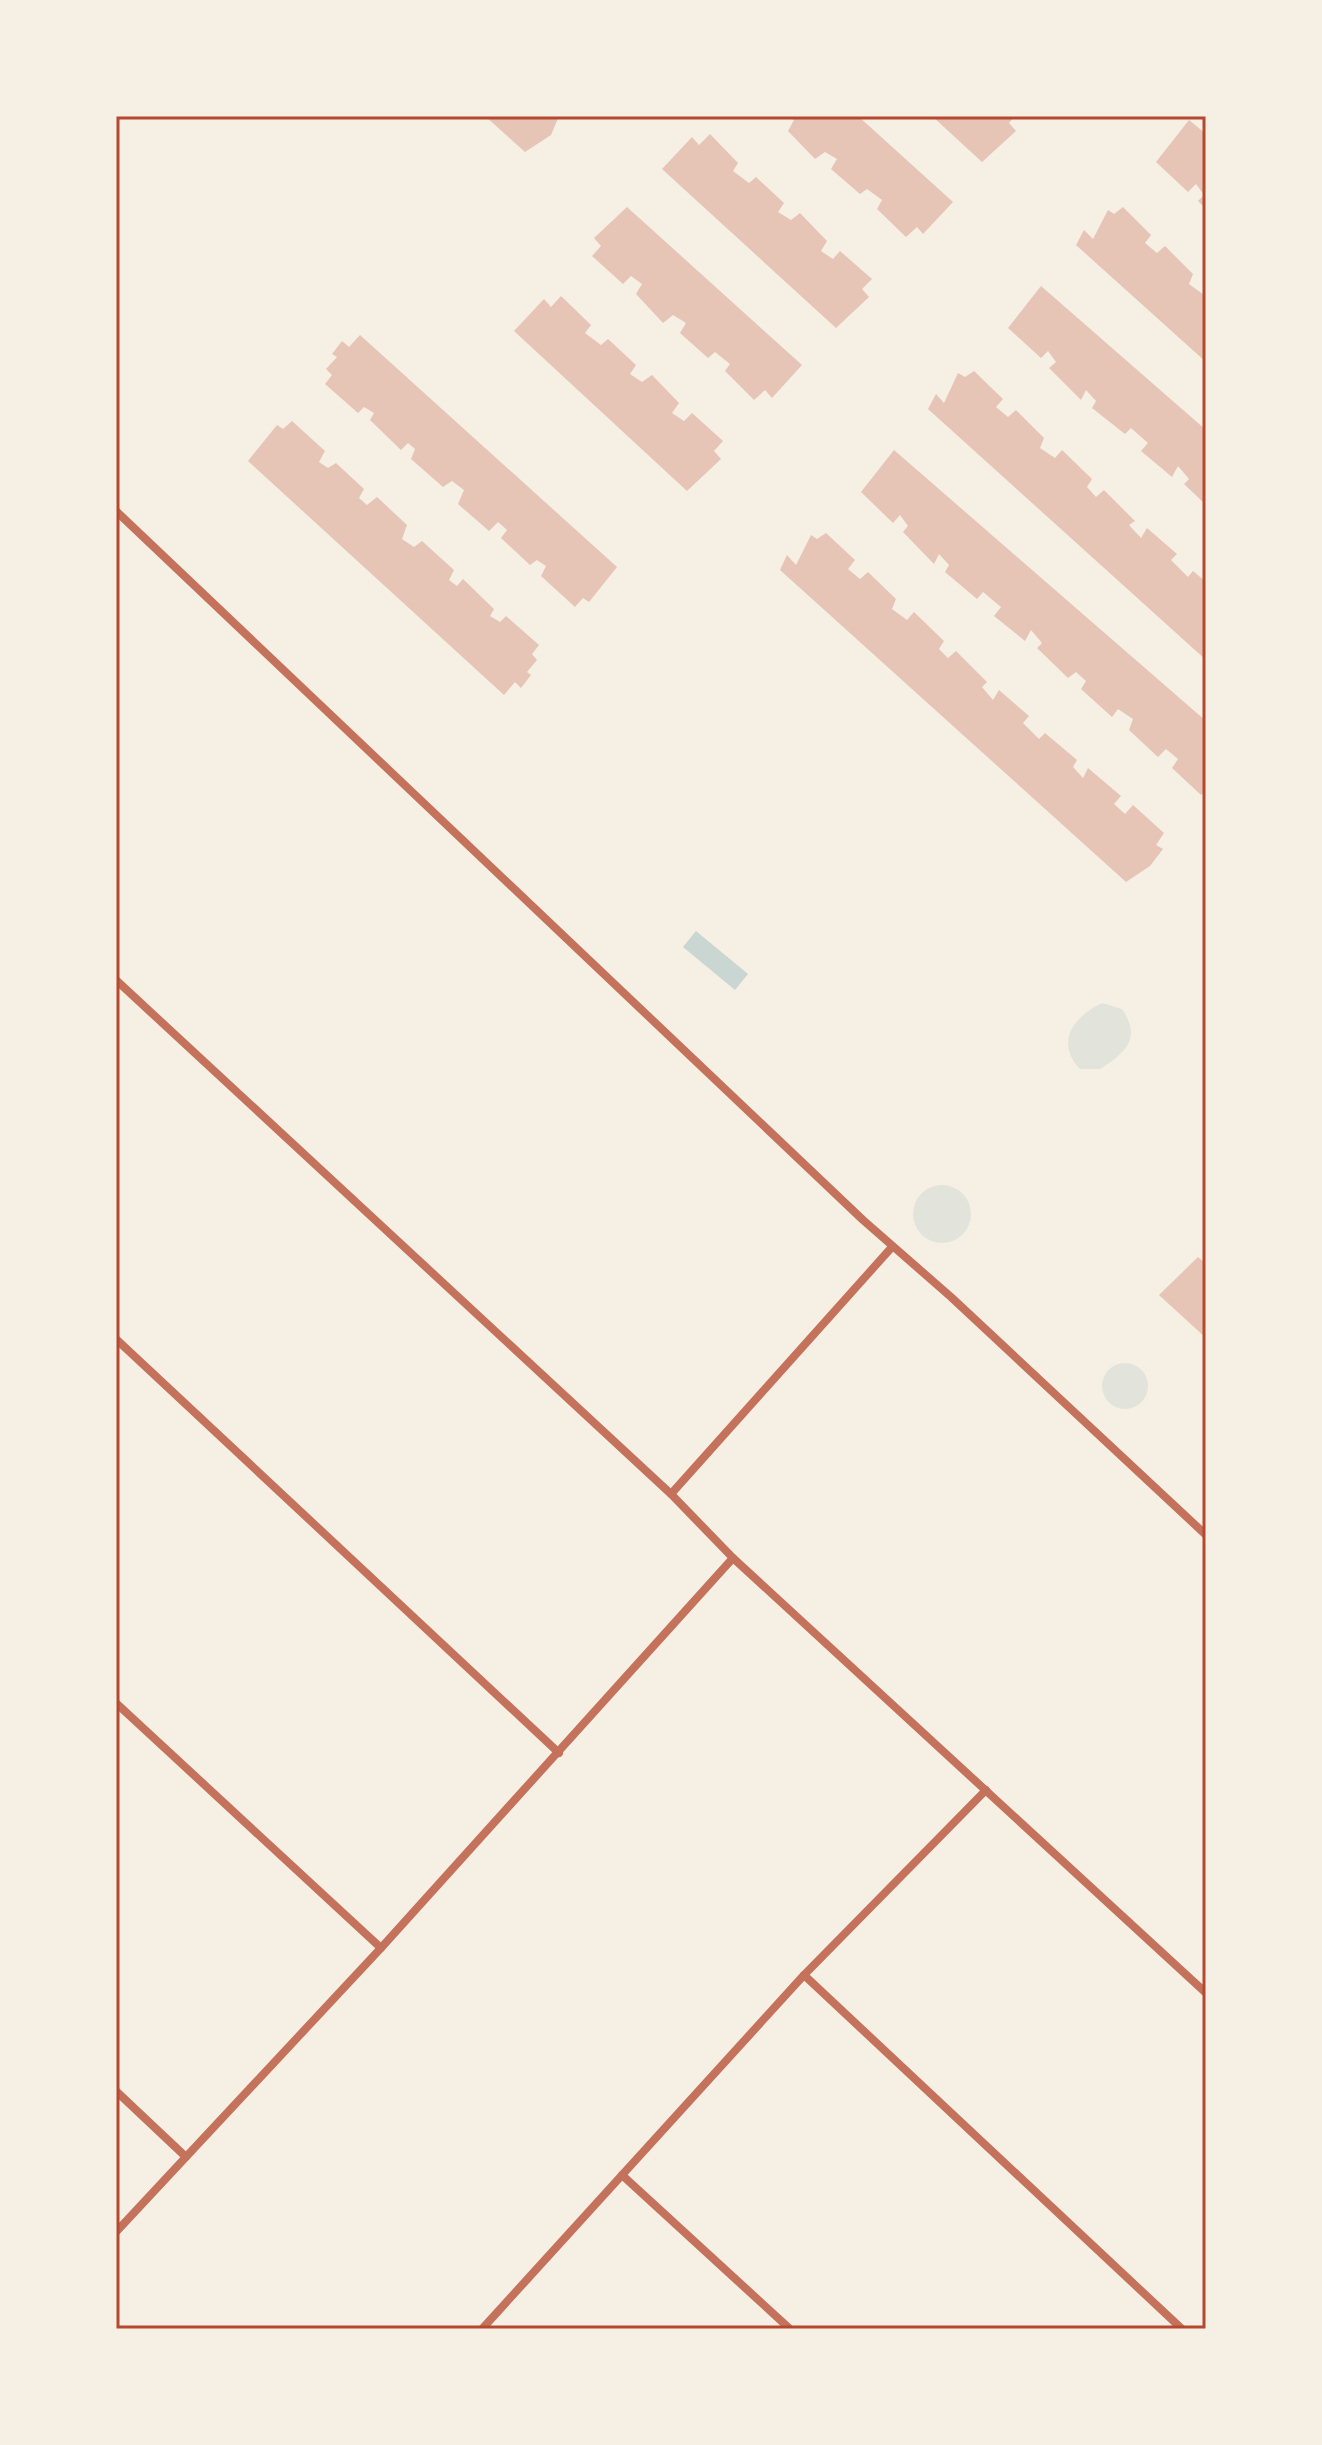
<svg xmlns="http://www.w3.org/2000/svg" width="1322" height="2445" viewBox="0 0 1322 2445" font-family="'Golos Text',sans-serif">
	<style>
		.green { fill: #e2e4dc }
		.water { fill: #c9d6d2 }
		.building { fill: #e6c5b7 }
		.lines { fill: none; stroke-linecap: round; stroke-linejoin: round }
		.minor { stroke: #c5725c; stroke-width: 8 }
		.neatline { fill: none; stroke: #b5482f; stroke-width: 3 }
	</style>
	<rect width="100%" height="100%" fill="#f6efe4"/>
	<g class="green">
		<path d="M1102 1003 1122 1009C1142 1038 1126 1052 1100 1069H1080C1055 1042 1073 1017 1102 1003Z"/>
		<circle cx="942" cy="1214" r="29"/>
		<circle cx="1125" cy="1386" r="23"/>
	</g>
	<polygon class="water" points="696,931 748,974 735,990 683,947"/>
	<g class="building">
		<polygon points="485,116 559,116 551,135 525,152"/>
		<polygon points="787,116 858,116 953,202 923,234 917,227 906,237 877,209 882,200 867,189 860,194 831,169 837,159 825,152 815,159 788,131 794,120"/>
		<polygon points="932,116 1015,116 1009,123 1016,131 982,162"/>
		<polygon points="1189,120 1206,134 1206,209 1198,201 1204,195 1196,184 1188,192 1156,162"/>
		<polygon points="710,134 738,163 733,171 749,183 756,177 784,203 778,212 791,220 800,213 827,241 821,251 833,259 840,251 872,279 862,289 869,297 836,328 662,169 692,137 699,145"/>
		<polygon points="627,207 802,365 772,398 765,390 754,400 725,371 730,364 715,352 708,358 680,333 686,323 673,315 663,323 636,294 642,284 631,276 623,284 592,256 601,246 594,238"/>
		<polygon points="1123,207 1151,235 1145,243 1157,253 1165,246 1193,274 1189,284 1204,295 1206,292 1206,362 1076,245 1084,230 1093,239 1108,210 1114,214"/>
		<polygon points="1041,286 1206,430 1206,505 1184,484 1189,479 1178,466 1172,477 1141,451 1148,443 1131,428 1125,434 1092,408 1096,401 1086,390 1081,400 1049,368 1056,362 1048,351 1041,358 1008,328"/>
		<polygon points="561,296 591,325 585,333 601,345 608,339 636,365 630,374 642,382 652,375 679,403 672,413 684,421 692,413 723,441 714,451 721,459 687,491 514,331 544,299 551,307"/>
		<polygon points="360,335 617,567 589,602 583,598 575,607 541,576 546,566 537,560 530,565 501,538 507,530 498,522 489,531 458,504 464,490 452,481 443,487 411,459 415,449 408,443 401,450 370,420 374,413 364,407 358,413 325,384 332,375 326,369 337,357 332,354 342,341 349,347"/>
		<polygon points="974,371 1003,399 996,407 1008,417 1016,410 1044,438 1040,448 1055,458 1062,450 1092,479 1087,487 1096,497 1104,490 1135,521 1129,525 1141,538 1147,528 1177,554 1171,560 1188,577 1193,571 1206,582 1206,660 928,409 936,394 944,403 958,373 965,377"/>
		<polygon points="292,421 325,451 319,462 328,468 336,463 364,489 359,498 367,505 377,497 407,525 402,539 414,547 422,541 454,570 449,580 457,586 463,579 494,609 490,616 500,622 506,616 539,645 532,654 537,660 527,672 531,675 521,688 515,682 504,695 248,461 277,425 283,429"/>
		<polygon points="894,450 1206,721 1206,790 1201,795 1172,768 1178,759 1166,749 1158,757 1129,730 1133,719 1118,709 1112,717 1081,689 1086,681 1076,672 1068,678 1037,648 1042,643 1031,630 1025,641 994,616 1001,607 983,592 977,599 945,572 949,565 939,554 934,564 903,532 908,526 900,515 893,523 861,492"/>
		<polygon points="826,533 855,560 848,569 860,579 868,572 896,599 892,609 907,620 914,612 944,641 939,649 948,658 956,651 987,682 982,687 993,700 999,690 1029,716 1023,723 1039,739 1045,733 1077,760 1073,767 1083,778 1088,768 1121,796 1114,804 1125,814 1133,805 1164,833 1156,845 1163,849 1150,866 1126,882 780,570 787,555 796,565 811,535 817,539"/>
		<polygon points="1198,1257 1206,1264 1206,1338 1159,1295"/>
	</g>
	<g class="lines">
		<g class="minor">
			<polyline points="116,511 863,1220 951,1297 1206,1535"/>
			<polyline points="116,980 671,1494 733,1558 1206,1993"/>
			<polyline points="116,1339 559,1753"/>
			<polyline points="671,1494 892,1247"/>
			<polyline points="116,1703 381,1948"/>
			<polyline points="804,1975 1182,2329"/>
			<polyline points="116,2091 186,2157"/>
			<polyline points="622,2175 790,2329"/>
			<polyline points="116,2232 381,1948 733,1558"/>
			<polyline points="482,2329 804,1975 986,1790"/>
		</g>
	</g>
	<rect width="1322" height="2445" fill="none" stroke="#f6efe4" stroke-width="236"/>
	<rect x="118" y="118" width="1086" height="2209" class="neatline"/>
</svg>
